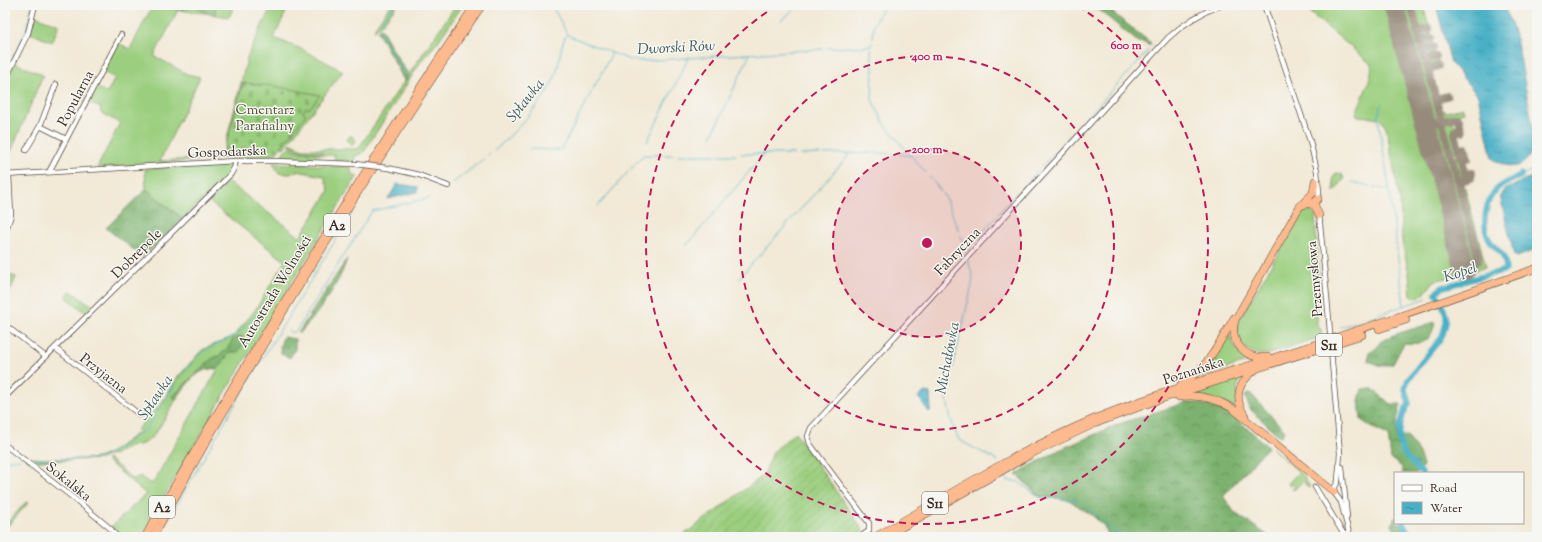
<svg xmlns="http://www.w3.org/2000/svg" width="1542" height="542" viewBox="0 0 1542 542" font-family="'Sorts Mill Goudy',serif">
<defs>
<pattern id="forest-crowns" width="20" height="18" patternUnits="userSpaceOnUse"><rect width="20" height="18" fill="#7cb26e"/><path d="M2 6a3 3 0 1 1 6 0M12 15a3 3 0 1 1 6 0" fill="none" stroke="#67915a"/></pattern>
<pattern id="cemetery-stones" width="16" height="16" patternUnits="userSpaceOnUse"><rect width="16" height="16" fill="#9bcf7f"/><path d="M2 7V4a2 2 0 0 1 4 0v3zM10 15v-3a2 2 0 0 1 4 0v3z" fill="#86b26d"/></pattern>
<pattern id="garden-furrows" width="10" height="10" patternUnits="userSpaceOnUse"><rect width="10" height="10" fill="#9bcf7f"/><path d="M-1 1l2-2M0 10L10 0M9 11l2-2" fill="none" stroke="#86b26d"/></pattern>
<pattern id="water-ripples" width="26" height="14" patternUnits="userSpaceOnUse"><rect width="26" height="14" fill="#47b0c6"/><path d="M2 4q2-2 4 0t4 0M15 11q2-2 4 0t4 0" fill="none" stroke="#3c8fa0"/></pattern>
</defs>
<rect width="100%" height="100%" fill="#f6f6f2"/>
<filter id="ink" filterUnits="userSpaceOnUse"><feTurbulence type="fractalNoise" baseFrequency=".025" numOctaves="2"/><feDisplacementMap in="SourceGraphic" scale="8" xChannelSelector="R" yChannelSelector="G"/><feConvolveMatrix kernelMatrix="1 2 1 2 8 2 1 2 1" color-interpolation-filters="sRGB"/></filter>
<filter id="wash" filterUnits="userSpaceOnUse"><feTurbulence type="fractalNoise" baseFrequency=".012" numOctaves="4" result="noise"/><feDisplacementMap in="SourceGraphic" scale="16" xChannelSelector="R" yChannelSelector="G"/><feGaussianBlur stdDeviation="0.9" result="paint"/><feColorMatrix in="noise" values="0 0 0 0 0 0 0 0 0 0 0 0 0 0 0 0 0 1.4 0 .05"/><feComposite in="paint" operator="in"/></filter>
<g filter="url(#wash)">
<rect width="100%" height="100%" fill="#f2e9d6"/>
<g fill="#9bcf7f" stroke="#6b7c4e">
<path d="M153,5h17l-1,1 9,4 16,-5 17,9 -33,-4 -24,46 33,18 13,3 -40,84 60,-4 -3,2 -118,9 -1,-2 22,-43 -20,-11 1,-4 -13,-6 8,-15 11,6 8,-15 -12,-6 15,-29 12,6z"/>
<path d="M218,5h17l-6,12 -13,-2 -1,-6z"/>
<path d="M272,5h17l-15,33 27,11 42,22 -59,77 -3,-1 24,-33 -2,-2 3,-5 3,2 11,-14 -77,-12 -21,75 26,-103z"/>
<path d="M391,5h6l-16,20 -7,5 4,-8z"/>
<path d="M456,5h7l-26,38 -15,17 -59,93 -8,3 -1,6 -20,-1 1,-6h-19l-2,2v3l-33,-2 3,-7 6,-4 11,5 22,1v-1l-21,-1 -12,-6v-2l13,6h55z"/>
<path d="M1301,5h89l71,269 -27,7 -11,14 -8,3 -4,-2 -2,-23 -7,-32 -2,-40 -14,-74 -6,-9 -22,-2 -2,-2c4,-13 18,-37 15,-50z"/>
<path d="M1399,5h10l30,112 -1,2 -6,2 -3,-2z"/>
<path d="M1413,5h10l6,22 -10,2z"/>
<path d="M35,16l24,9 -7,17 -22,-9z"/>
<path d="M1429,30l2,7 -9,1 -1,-6z"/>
<path d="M1432,40l2,6 -10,1 -1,-5z"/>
<path d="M1434,49l2,6 -9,2 -1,-6z"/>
<path d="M1437,58l1,6 -9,2 -1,-6z"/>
<path d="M15,63l28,12 -38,91v-31l3,-11 -3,-40z"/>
<path d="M1463,108l1,4 -20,5 -1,-1 -1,-5 3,-1 1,2z"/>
<path d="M1452,119l3,8 -3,1 5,19h-2l1,6 -2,1 -2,-1 -8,-30z"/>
<path d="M1439,123l2,1 35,133 -2,5 -4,1 -3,-2 -36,-134 2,-3z"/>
<path d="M351,135l5,5 -4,6 -6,-6z"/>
<path d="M1457,156l2,6h2l3,14h-1l-2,-7 1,7h-4l-5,-18z"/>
<path d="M230,163v9l-4,5 -43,42 -37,-30 -1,-20z"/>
<path d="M273,163l78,4v6l6,4c-75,118 -146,239 -216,360h-22l-8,-10 35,-33 -40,-34 3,-1 22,19 3,1 6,-3 9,7h4l65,-114c-33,-7 -49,55 -70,72 -4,3 -10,4 -15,5 -7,2 -13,5 -19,9l-2,-1 -11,5 -60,2 -9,2 -8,-6c11,2 66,4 76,0 13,-4 28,-18 39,-25l-2,-2 19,-22 2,1 19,-31 25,-28 32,-14 22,-27 29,-48 -77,-60 20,-19 72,55 29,-46 -5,-15 -27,-5 -7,3 -11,-1z"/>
<path d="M1336,173l6,1 2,5 -10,13 -1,-14z"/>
<path d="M1464,184l22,83 -17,5 2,-6 10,-3 -20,-77z"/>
<path d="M1308,209l2,1 5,5 3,62 -2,3 1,44 1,3 3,2v8l-52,17c-15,2 -20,-3 -31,-12l-1,-19 66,-111z"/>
<path d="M5,273l11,4 -7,17 -4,-3z"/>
<path d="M70,291l23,15 -7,7 -20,-16z"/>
<path d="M1229,333l7,16 13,10v2l-57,19 18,-16z"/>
<path d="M1241,377l-4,11v19l-1,1 -45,-15z"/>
<path d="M1272,448l31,27 7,12 -2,1 -5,-7 -9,9 -2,-1 3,-3 -2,-2 -3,3 -2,-4 11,-11z"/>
<path d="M26,502l2,1 -23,26v-9l3,2z"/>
</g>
<g fill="url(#forest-crowns)" stroke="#5c6e46">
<path d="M170,5h48l-3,4 1,6 -9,-2 -13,-8 -16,5 -7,-2z"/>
<path d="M1093,5h10l48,38 -2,3 -3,-3 -8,-1z"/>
<path d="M381,28l19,34 9,13 -4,7 -28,-52z"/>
<path d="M146,189l37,30 -40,38 -37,-29z"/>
<path d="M347,259c-8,26 -29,54 -47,74h-2z"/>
<path d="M1435,322c-4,20 -12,23 -31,21l-11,21 -11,2 -14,-5 1,-9 8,-4 3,-6 16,-8z"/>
<path d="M242,336l2,3 -1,5 -5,8h-8l-12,17c-19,-4 -33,17 -42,31l-3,-4 37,-36 10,-5 8,-7 5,-9z"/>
<path d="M283,337l12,2v10l-5,9 -9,-5 -1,-7z"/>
<path d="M1362,389h11l17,15h11l-4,15v18l10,-1 11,15 5,14 -3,8h-18v-6l-11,-8 -3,-24 -15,-7 -12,-8 -2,-20z"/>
<path d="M1250,393l35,38 -5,6 -30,-28 -5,-13z"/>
<path d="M1184,403c6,0 13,-1 19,1 27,5 45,25 65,43l-45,49 12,17 35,24h-161l-5,-11 -12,-11 -23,-15 -30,-4 -23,-22 43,-24 60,-26z"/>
<path d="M1395,517v6h7l7,14h-11l-6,-12z"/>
</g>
<path fill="url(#cemetery-stones)" stroke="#6b7c4e" d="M243,83l31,3 46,9 -11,14 -3,-2 -3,5 3,2 -31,41h-12v2c-8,0 -18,2 -25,-1v2h-16z"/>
<path fill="url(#garden-furrows)" stroke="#6b7c4e" d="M795,432l68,98 -2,4 -5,3h-175l83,-62 9,-23z"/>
<g fill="url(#water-ripples)" stroke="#416d72">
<path d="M1436,5h67c15,29 17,54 23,85 3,18 9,40 6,58 -1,7 -6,14 -12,17 -8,4 -21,-1 -28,-7l-14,-62 -27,-33z"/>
<path d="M1537,174v75l-20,8 -3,-2 -14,-59 3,-5z"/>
<path d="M397,184l21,3 -1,5 -29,7z"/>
<path d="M925,392l5,1 1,17 -2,2 -11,-15z"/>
</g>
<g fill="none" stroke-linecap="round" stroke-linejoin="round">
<g stroke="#47b0c6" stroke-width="1">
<path d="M552,5l15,29 5,3 58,23 12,1 181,-12"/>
<path d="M781,20l19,-15"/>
<path d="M380,23l15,-18"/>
<path d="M379,29l27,48"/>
<path d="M873,38l1,-14 11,-19"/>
<path d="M872,43l-1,9 2,13 -1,35 12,23 21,26"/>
<path d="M1152,46h1"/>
<path d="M828,48l43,-2"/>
<path d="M1537,52c-10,20 -4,24 0,44"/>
<path d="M5,75l21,-44 6,-26"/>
<path d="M1381,104l-3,13 12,77 14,112"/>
<path d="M711,137l39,-83"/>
<path d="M647,142l42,-85"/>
<path d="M530,149l31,1 51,-97"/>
<path d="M1057,150l92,-100"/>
<path d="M494,151c19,-17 48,-47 59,-70 8,-15 5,-33 14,-47"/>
<path d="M875,153l20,1"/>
<path d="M909,153l17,20"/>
<path d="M741,154h53"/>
<path d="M824,154l48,-1"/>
<path d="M899,154l11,2"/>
<path d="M678,155h58"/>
<path d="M800,155l20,-1"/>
<path d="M1521,176l13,-7 3,-3"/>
<path d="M930,177l15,20 14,34"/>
<path d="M1352,182l37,8"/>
<path d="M453,183l37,-29"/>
<path d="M598,206l45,-51h30"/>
<path d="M961,236l3,10"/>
<path d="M686,246l78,-92"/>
<path d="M966,252l38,-45 50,-54"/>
<path d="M968,260l5,17 -1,8 -25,107c0,17 5,33 12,48l39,21"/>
<path d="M739,278l112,-125"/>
<path d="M1341,327l86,-29"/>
<path d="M288,331l3,2 5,-2 76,-120 57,-13"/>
<path d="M27,459h73l9,-5 37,-25 29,-45 24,-30 12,-7 27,-13 19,-20 4,1"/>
<path d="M5,461l15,-2"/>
<path d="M1005,475l3,6h9l24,17 28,1 7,1 17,12 20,19 18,6"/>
<path d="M158,537l87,-150 107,-174"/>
</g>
<g stroke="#47b0c6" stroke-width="5.5">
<path d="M1422,473c-6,-6 -15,-14 -19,-21 -7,-13 -2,-38 6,-48l-4,-15 3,-10 34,-42 4,-14v-8l-6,-16 -4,-5v-2l7,-5 63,-17c-1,-22 -9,-16 -17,-31 -8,-15 -4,-38 8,-50 6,-6 16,-9 24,-13v-2"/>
<path d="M1403,523l8,14"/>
</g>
<g stroke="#968a7a" stroke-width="8">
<path d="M1411,5l67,252 -1,4 -10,4 -4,-3"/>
<path d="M1418,32l11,-3"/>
<path d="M1420,41l11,-3"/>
<path d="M1423,50l10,-3"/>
<path d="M1425,59l11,-2"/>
<path d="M1428,69l10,-3"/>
<path d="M1436,99l11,-3"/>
<path d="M1426,124l30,-7 3,2 3,12"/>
<path d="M1460,127l-3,2 -2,4 12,46"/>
<path d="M1465,147l3,11"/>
<path d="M1464,180l7,-2 1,-6"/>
</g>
<path stroke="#968a7a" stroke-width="21" d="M1394,5l71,263"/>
</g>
</g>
<g filter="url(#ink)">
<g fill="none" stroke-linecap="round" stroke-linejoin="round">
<defs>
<g id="minor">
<path d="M1264,5l46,136 7,30 2,21 -1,7"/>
<path d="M5,80l23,-47 7,-28"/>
<path d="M5,105l2,20 -2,6"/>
<path d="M40,126l26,13"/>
<path d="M26,150l14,-24 16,-42"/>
<path d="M388,168l31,7 29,11"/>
<path d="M49,172l72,-137"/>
<path d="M5,175l230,-14h41l79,3"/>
<path d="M1319,213l10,106"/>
<path d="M5,233l6,-18 -2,-40"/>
<path d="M5,325l41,32"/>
<path d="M55,348l85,67"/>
<path d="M1332,362l8,91 -2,28 -5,10 8,11 9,35"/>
<path d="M5,397l226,-223 4,-8v-5"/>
<path d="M5,445l71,55 35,29 6,8"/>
<path d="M1342,467l5,50"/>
<path d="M1315,487l28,46 6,3"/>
<path d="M860,537l9,-6v-8l-59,-79 -2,-8 3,-8 357,-390c16,-15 34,-26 54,-33"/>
</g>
<g id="highway">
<path d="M1309,203l6,3 4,9"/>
<path d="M1303,205l12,-3 3,-3"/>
<path d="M1379,329l27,-9"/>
<path d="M1268,357c-23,3 -39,-15 -33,-37l65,-114 13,-13 2,-12"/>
<path d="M1181,384c26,-14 38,-41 53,-66"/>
<path d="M1179,397c19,-3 36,1 53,11l102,84"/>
<path d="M1245,416c-12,-19 -7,-33 10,-46"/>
<path d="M145,537c104,-181 213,-359 330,-532"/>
<path d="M153,537c100,-183 211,-360 329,-532"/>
<path d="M875,537c72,-41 143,-86 219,-118 62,-26 127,-44 191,-65 84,-27 168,-56 252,-86"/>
<path d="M885,537l150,-85 59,-28 61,-23 207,-66"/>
</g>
</defs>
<use href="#minor" stroke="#56473a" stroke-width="6"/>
<use href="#highway" stroke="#56473a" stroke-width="8"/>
<use href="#minor" stroke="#fff" stroke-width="4.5"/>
<use href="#highway" stroke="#fcba8e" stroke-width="7"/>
<defs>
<g id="minor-bridge">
<path d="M355,164l33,4"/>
<path d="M1329,319l3,43"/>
</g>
</defs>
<use href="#minor-bridge" stroke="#56473a" stroke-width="6" stroke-linecap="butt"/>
<use href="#minor-bridge" stroke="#fff" stroke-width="4.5"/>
</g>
</g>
<circle cx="927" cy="243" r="94" fill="#c2185b" fill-opacity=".12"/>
<g fill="none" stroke="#c2185b" stroke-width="2" stroke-dasharray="7 5">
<circle cx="927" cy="243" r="94"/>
<circle cx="927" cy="243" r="187"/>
<path d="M1078 6A281 281 0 1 1 776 6"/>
</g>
<g text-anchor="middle" stroke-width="3" stroke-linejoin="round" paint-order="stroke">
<g fill="#f6f6f2" stroke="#73675e" stroke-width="1">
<rect x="324" y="214" width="26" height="22" rx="3"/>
<rect x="1316" y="334" width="26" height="22" rx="3"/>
<rect x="922" y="492" width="26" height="22" rx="3"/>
<rect x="149" y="496" width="26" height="22" rx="3"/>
</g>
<g font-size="13" font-weight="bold" fill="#3b2a1e">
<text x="337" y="230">A2</text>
<text x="1329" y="350">S11</text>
<text x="935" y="508">S11</text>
<text x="162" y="512">A2</text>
</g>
<g font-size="14" fill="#3b2a1e" stroke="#f6f6f2">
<text transform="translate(75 98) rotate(-62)" y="5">Popularna</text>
<text transform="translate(227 151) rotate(-2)" y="5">Gospodarska</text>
<text transform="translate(957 251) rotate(-47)" y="5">Fabryczna</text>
<text transform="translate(136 253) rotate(-45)" y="5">Dobrepole</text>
<text transform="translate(1314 279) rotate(-95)" y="5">Przemysłowa</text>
<text transform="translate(274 291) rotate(-59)" y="5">Autostrada Wolności</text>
<text transform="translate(1193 370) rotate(-18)" y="5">Poznańska</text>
<text transform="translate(104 373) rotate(38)" y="5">Przyjazna</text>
<text transform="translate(69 481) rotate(39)" y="5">Sokalska</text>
</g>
<g font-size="14" fill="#535336" stroke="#f6f6f2">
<text x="265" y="114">Cmentarz<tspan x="265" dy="16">Parafialny</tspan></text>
</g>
<g font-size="15" font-style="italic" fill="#3f5959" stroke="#f6f6f2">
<text transform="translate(676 47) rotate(-3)" y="5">Dworski Rów</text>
<text transform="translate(525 100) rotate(-51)" y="5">Spławka</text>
<text transform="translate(1460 272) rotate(-18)" y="5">Kopel</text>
<text transform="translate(947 358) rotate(-79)" y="5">Michałówka</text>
<text transform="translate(155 397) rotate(-56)" y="5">Spławka</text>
</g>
</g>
<circle cx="927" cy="243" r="6" fill="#c2185b" stroke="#f6f6f2" stroke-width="2"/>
<g font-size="12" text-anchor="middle" font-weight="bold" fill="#c2185b" stroke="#f6f6f2" stroke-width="3" stroke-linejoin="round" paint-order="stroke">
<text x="1126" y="49">600 m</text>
<text x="927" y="60">400 m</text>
<text x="927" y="153">200 m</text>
</g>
<rect width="1542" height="542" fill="none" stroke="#f6f6f2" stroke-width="20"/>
<rect x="1394" y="472" width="130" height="52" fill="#f6f6f2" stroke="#aba49d"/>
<rect x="1402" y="485" width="20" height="6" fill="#ffffff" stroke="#aba49d"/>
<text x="1430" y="492" font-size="12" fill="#3b2a1e">Road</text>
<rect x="1402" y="502" width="20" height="12" fill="url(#water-ripples)" stroke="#aba49d"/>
<text x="1430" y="512" font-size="12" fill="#3b2a1e">Water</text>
</svg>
